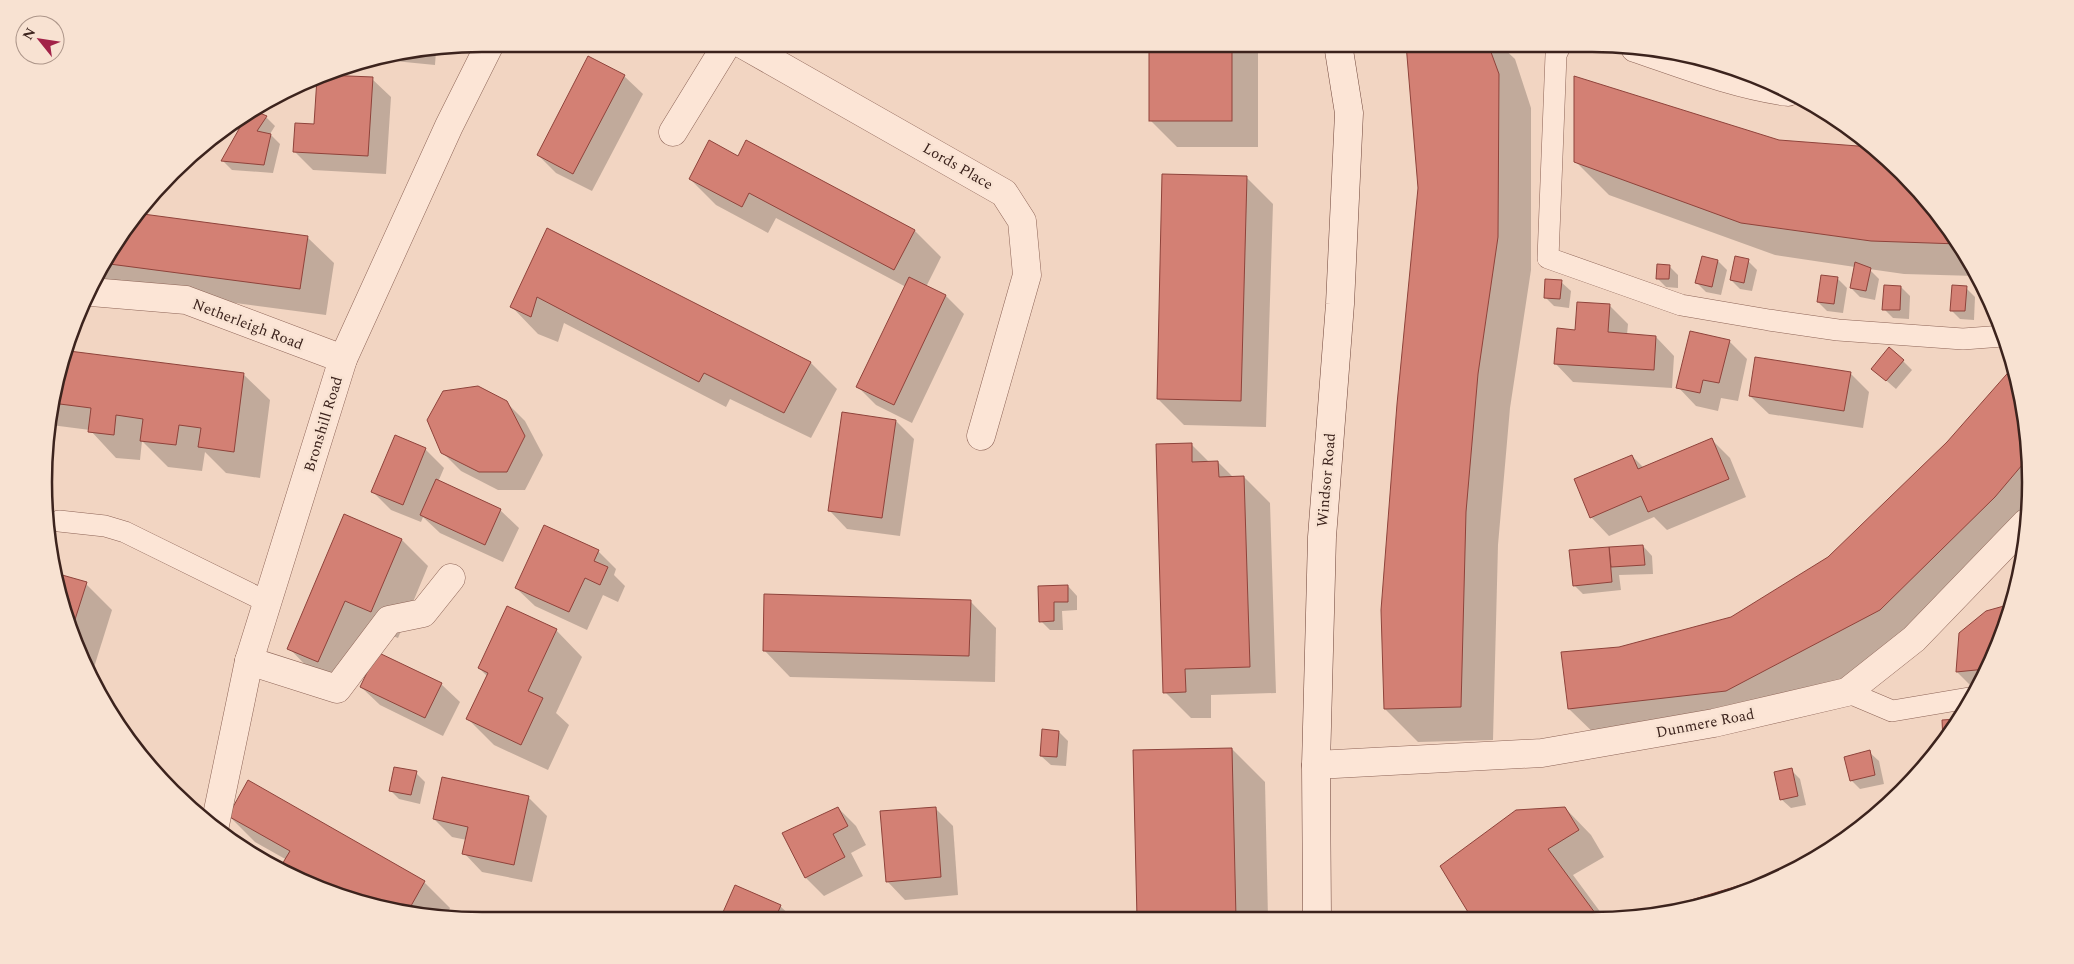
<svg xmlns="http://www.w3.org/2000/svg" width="2074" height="964" viewBox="0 0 2074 964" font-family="Spectral,serif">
<rect width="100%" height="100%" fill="#f2d5c2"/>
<g fill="#0003">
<path d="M1150,44h108v103h-81l-27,-27z"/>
<path d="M1407,44h92l16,15 16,49v162l-21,138 -12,137 -5,195 -75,2 -33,-33 34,-521z"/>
<path d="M436,51l-1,14 -51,-5z"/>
<path d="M322,76l50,3 19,18 -5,77 -73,-4 -18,-18 21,-27 2,-48z"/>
<path d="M624,76l19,18 -51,97 -36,-18 -18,-18z"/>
<path d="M266,117l9,9 -5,8 10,10 -7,29 -41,-3 -9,-9z"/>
<path d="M232,125l2,2 -20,15 -2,-3z"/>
<path d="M747,142l168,89 26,26 -15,30 20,9 18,18 -52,109 -36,-18 -18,-18 48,-100 -130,-69 -8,15 -52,-28 -26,-26 49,-22z"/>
<path d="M1779,142l94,6 29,24 54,66 20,38 -72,-2 -35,-5 10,10 -4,21 -15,-3 -9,-9 4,-21 -80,-12 -166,-60 -33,-33z"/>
<path d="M1246,177l27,27 -7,223 -82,-2 -26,-26z"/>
<path d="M142,215l165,22 27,26 -8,52 -232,-31 8,-21z"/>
<path d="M548,230l263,133 26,26 -26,49 -81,-39 -4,8 -162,-84 -6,19 -20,-8 -26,-27z"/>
<path d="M1718,261l9,9 -6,25 -15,-3 -9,-9z"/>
<path d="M1748,261l9,9 -5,21 -12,-2 -9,-9z"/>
<path d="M1669,266l9,9v13l-12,-1 -9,-9z"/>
<path d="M1837,278l10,10 -4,25 -16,-2 -9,-9z"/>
<path d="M1561,282l10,9 -2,17 -15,-2 -9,-9z"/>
<path d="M1901,287l9,9 -1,23 -16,-1 -9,-9z"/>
<path d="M1966,288l9,9 -1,23 -14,-1 -9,-9z"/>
<path d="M1609,305l19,19 -1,11 29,2 18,19 -2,32 -99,-6 -18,-19 21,-32z"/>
<path d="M1729,341l18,18 -9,42 -17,-3 -3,13 -22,-5 -18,-19z"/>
<path d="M1903,361l9,9 -16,19 -23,-20z"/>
<path d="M1850,373l19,19 -6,36 -94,-14 -19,-18z"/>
<path d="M243,374l27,26 -10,78 -34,-5 -21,-21 -3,19 -34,-4 -26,-26 -2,19 -24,-2 -26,-28 -39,-5 1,-28z"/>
<path d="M2022,396l8,86 -5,50 -113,110 -153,81 -157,18 -33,-32 51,-61 111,-30 98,-60z"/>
<path d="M506,402l19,19 18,34 -18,35h-27l-37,-19 -19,-19z"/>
<path d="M896,421l18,18 -14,97 -53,-7 -18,-19z"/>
<path d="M1712,440l18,18 16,39 -79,33 -13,-13 -45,19 -18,-19 41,-61 12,12z"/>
<path d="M1191,444l18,18h9l15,15h11l26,26 6,190 -65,2v23h-20l-26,-26z"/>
<path d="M425,449l19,19 -6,14 62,28 19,18 -16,34 -63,-29 -17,-16 -2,5 -30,-12 -19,-19z"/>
<path d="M49,507l6,7 -6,30 -1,-5z"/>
<path d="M345,516l57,24 26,26 -30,72 -27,-11 -26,61 -30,-13 -26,-27z"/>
<path d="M1643,546l9,10 1,18 -34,1 2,15 -38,4 -9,-9 -3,-34z"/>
<path d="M598,551l18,18 -2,6 11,11 -7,16 -15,-7 -16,35 -52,-24 -19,-18z"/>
<path d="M86,584l26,26 -21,67 -24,-54z"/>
<path d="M1068,586l9,10v14l-15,1 1,19h-13l-9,-9 -1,-34z"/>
<path d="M970,601l26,27 -1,54 -205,-5 -26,-27z"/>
<path d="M2010,606l-13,43 -23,40 -17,-17z"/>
<path d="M556,630l26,27 -26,56 13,12 -21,45 -54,-25 -26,-26 20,-42 -9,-9z"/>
<path d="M441,684l19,18 -17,34 -63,-31 -19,-18z"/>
<path d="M1059,732l9,9 -2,25 -15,-1 -10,-9z"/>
<path d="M1232,749l33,33 3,136h-130l-4,-167z"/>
<path d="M1869,752l10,9 5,23 -24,5 -9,-9z"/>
<path d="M1791,770l9,9 6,26 -15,3 -10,-9z"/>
<path d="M416,773l9,9 -5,22 -21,-5 -9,-9z"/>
<path d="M528,797l19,19 -15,66 -50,-10 -18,-19 3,-13 -15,-3 -18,-18z"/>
<path d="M838,808l18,18 10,19 -15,8 12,23 -39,20 -18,-18z"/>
<path d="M935,808l18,18 5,69 -53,5 -18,-19z"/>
<path d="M1565,808l26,27 13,22 -31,18 31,42h-132l-30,-51z"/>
<path d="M229,816l195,66 26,26 -4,9 -50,-5 -81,-25 -33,-20 5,-7 -32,-18z"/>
<path d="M1782,874l-22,13 -111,29h-10z"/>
<path d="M736,886l44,20 14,13h-72z"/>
</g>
<g fill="#d38074" stroke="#8f433b">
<rect x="1149" y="44" width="83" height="77"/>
<path d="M1406,44h82l11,30 -1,163 -20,137 -12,138 -5,195 -77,2 -3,-99 16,-206 21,-216z"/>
<path d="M588,56l37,19 -52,99 -36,-19z"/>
<path d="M324,75l49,2 -5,79 -75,-4 2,-29 19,1 3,-46z"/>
<path d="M1574,76l205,64 92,7 31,25 57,72 -88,-3 -130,-18 -167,-61z"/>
<path d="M252,110l15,6 -10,15 14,3 -7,31 -43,-4 27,-48z"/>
<path d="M709,140l29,16 8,-16 169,90 -21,40 -145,-77 -7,14 -53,-28z"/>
<path d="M1162,174l85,2 -6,225 -84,-2z"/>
<path d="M143,214l165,22 -8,53 -198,-26z"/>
<path d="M547,228l264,134 -27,51 -80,-40 -5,9 -162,-85 -6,20 -21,-10z"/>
<path d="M1702,256l16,4 -6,27 -17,-4z"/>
<path d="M1735,256l14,3 -5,24 -14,-3z"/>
<path d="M1855,262l16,6 -5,23 -16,-3z"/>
<path d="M1657,264l13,1 -1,14h-13z"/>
<path d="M1821,275l17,2 -4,27 -17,-2z"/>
<path d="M909,277l37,18 -52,110 -38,-18z"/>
<path d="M1545,279l17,1 -2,19 -16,-1z"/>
<path d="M1884,285l17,1 -1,24h-18z"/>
<path d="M1952,285l15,1 -2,25h-15z"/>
<path d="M1577,302l33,2 -2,28 48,4 -2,34 -100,-6 3,-36 18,2z"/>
<path d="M1690,331l40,9 -11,43 -16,-3 -3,13 -24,-5z"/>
<path d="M1889,347l15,13 -18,21 -15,-12z"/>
<path d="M69,351l175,22 -10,79 -36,-5 3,-19 -22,-3 -3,20 -36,-4 3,-22 -27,-4 -2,20 -26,-3 3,-24 -39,-5v-6z"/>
<path d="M1755,357l96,15 -7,39 -95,-15z"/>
<path d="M2013,367l9,29 6,62 -33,39 -115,113 -154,81 -158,18 -7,-57 58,-5 112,-30 97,-60 119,-115z"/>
<path d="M478,386l29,15 18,35 -18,36h-28l-38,-19 -14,-33 16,-29z"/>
<path d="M842,412l54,8 -14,98 -54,-7z"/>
<path d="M395,435l31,13 -23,57 -32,-13z"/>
<path d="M1712,438l17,41 -81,33 -7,-16 -51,22 -16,-39 58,-24 6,14z"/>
<path d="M1192,443v19l26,-1 1,16 25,-1 6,191 -65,2 1,23 -23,1 -7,-249z"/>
<path d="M436,479l65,30 -16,36 -65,-30z"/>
<path d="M344,514l58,25 -31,73 -26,-11 -27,61 -31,-13z"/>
<path d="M544,525l55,25 -5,11 14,6 -8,18 -15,-7 -16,34 -54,-24z"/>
<path d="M1643,545l2,20 -34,2 -2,-20z"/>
<path d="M1609,547l3,35 -39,4 -4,-36z"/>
<path d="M55,573l32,9 -16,50 -4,-9z"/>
<path d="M1068,585v17h-14v19l-15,1 -1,-36z"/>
<path d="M764,594l207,6 -2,56 -206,-5z"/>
<path d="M2011,604l-13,43 -8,3 -4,19 -30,3 3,-39 27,-22z"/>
<path d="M507,606l50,23 -29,62 15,7 -22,47 -55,-26 22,-46 -10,-5z"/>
<path d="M377,652l65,31 -17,35 -65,-31z"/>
<path d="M1957,719l-13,22h-1l-1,-21z"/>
<path d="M1042,729l17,2 -2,26 -17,-1z"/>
<path d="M1232,748l4,170h-99l-4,-168z"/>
<path d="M1870,750l5,25 -25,6 -6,-24z"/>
<path d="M394,767l23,4 -6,24 -22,-4z"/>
<path d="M1792,768l6,28 -18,4 -6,-28z"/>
<path d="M442,777l87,19 -15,69 -52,-11 6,-27 -35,-8z"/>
<path d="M248,780l177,101 -18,32 -11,-1 -81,-25 -34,-21 9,-15 -62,-35z"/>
<path d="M838,807l10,19 -15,8 12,23 -40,21 -23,-45z"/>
<path d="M936,807l5,70 -55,5 -6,-71z"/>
<path d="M1565,807l14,23 -31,19 50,68h-127l-31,-51 76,-56z"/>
<path d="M1787,871l-27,16 -111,29 -14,1z"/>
<path d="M735,885l46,20 -6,14h-55z"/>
</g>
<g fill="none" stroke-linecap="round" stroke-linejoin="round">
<defs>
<g id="lane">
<path d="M1561,44l-5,11 -8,203 133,47 88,15 69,10 125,9 40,-3"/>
<path d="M59,521l46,5 20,6 142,70"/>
<path d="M1847,692l45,19 77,-13"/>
</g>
<g id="street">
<path d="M742,44l262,149 18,28 5,54 -46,161"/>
<path d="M1635,48c50,17 101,37 153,44"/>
<path d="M673,132l54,-88"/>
<path d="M91,292l95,8 157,59"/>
<path d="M249,661l88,28 52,-69 34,-7 28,-35"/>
<path d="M1316,765l226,-12 172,-30 133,-31 67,-53 112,-116"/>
<path d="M215,825l34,-164 94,-302 106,-233 41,-82"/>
</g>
<path id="secondary" d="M1317,918l-1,-153 6,-228 18,-233 9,-191 -11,-69"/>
</defs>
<use href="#lane" stroke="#8d6457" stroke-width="22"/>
<use href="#street" stroke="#8d6457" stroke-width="29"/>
<use href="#secondary" stroke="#6f453a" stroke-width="29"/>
<use href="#lane" stroke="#fce5d6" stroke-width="21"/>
<use href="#street" stroke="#fce5d6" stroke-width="28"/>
<use href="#secondary" stroke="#fce5d6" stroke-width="28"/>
</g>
<g text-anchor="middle" stroke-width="5" stroke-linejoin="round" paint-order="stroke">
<g font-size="15" fill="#3c231d" stroke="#f8e2d2">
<text transform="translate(958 166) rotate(30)" y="5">Lords Place</text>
<text transform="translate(248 324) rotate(21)" y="5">Netherleigh Road</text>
<text transform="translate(323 424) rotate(-73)" y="5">Bronshill Road</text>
<text transform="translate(1326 480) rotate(-85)" y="5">Windsor Road</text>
<text transform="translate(1705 723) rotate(-11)" y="5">Dunmere Road</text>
</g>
</g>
<path d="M0 0H2074V964H0ZM482 52H1592A430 430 0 0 1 2022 482V482A430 430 0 0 1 1592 912H482A430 430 0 0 1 52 482V482A430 430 0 0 1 482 52Z" fill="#f8e2d2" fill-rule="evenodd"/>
<path fill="none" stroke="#3c231d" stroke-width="2.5" d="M482 52H1592A430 430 0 0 1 2022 482V482A430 430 0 0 1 1592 912H482A430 430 0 0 1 52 482V482A430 430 0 0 1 482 52Z"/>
<g transform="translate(40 40) rotate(300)"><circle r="24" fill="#f8e2d2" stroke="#ad968a"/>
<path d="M0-4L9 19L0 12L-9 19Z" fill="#a22248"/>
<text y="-8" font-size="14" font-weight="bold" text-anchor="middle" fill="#3c231d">N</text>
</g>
</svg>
